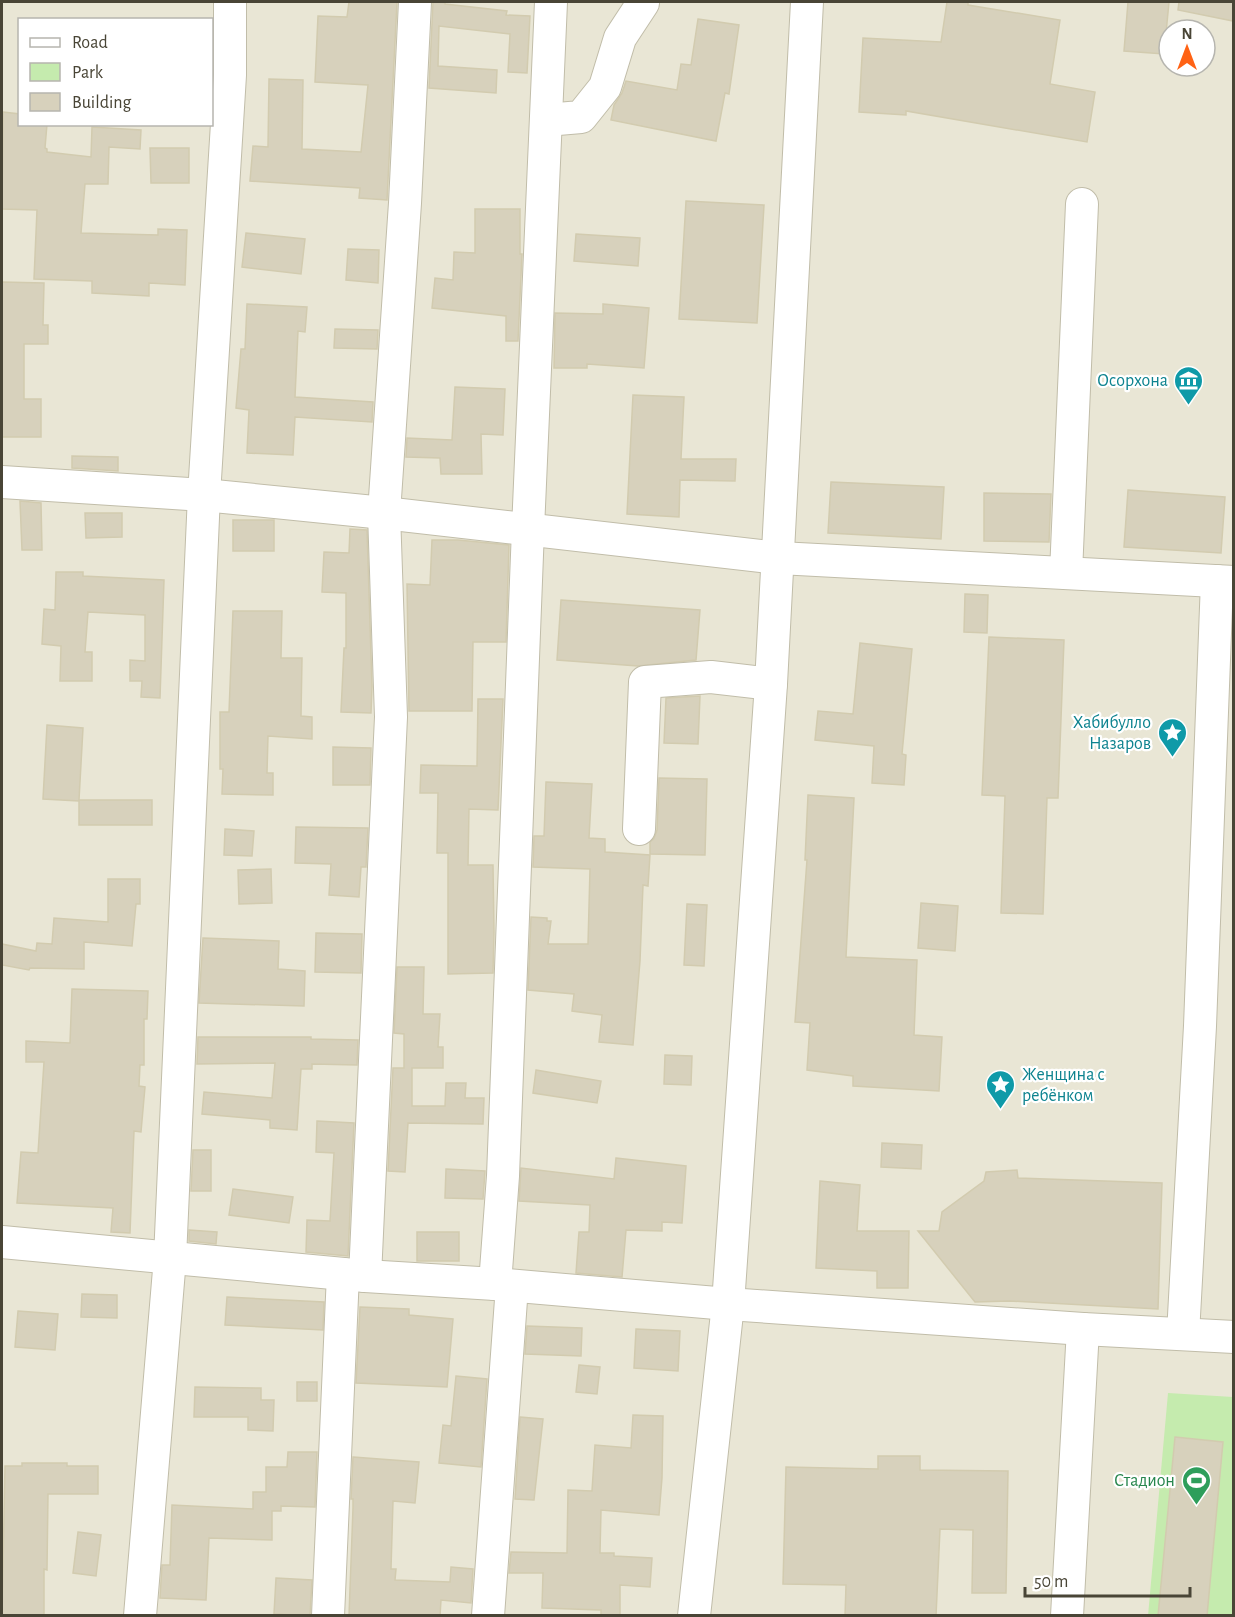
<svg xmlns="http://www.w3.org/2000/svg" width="1235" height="1617" viewBox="0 0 1235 1617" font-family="'Alegreya Sans',sans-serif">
<rect width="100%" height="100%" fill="#f5f3e8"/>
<path fill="#e9e6d5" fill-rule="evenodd" d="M2,2h1231v1613h-1231zM20,20h192v104h-192zM1169,30h36v36h-36z"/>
<path fill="#c5ebae" d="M1168,1393l65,4v218l-85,1z"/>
<g fill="#d7d1bc" stroke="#d2cbaf" stroke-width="1.5">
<path d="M349,2h48l-10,198 -28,-2 1,-10 -110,-7 3,-35 15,1 1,-68 34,1 -1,69 59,3 7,-67 -53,-3 3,-66 29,1z"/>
<path d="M433,2h12v2l62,7 -1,4 24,1 -3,57 -19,-1 2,-38 -71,-8 -1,40 59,4 -1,23 -67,-5z"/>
<path d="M947,2h21v3l92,15 -10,64 45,8 -8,50 -181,-31v4l-47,-3 4,-74 78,4z"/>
<path d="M1128,2h41l-5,52 -40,-3z"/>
<path d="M1179,2h54v19l-55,-11z"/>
<path d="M698,19l41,6 -10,69 -4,-1 -9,48 -105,-21 3,-15 8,-12 4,-12 51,9 4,-26 10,1z"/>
<path d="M3,112l17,2v10h27l-2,24 2,1v3l44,5 1,-30 49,3 -1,19 -31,-2 -1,37h-23l-4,49 77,2v-6l29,1 -2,55 -36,-2v13l-57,-3v-12l-58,-2 3,-69 -35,-1z"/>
<path d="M150,148h39v35h-38z"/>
<path d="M686,201l78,4 -7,118 -78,-4z"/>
<path d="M475,209h45v45h2l-4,87h-12v-25l-74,-8 3,-30 18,2 1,-28 21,1z"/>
<path d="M246,233l59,6 -4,35 -59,-7z"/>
<path d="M576,234l64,4 -2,28 -64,-5z"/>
<path d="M348,249l31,1 -1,33 -32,-3z"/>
<path d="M2,282l42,1 -1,42h5v19h-24v55h17v38h-39z"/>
<path d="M247,304l60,3 -2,25 -7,-1 -3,66 78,5 -1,20 -77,-5 -2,38 -46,-2 2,-43 -13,-2 5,-59h4z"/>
<path d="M603,304l46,4 -5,60 -57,-4v4h-33l1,-55 48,1z"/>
<path d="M335,329l43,1 -1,19 -43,-1z"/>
<path d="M455,387l50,2 -2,46 -22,-1 1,40h-41l-1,-16 -34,-1 1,-19 45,2z"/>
<path d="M633,395l51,2 -3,62h55l-1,22 -55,-1 -1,37 -52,-3z"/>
<path d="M72,456l46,1v14l-46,-3z"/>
<path d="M831,482l113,5 -3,52 -113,-6z"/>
<path d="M1128,490l97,7 -4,56 -97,-6z"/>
<path d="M984,493l67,1 -2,48 -65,-1z"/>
<path d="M20,501l21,2 1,47h-20z"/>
<path d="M85,513h37v24l-36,1z"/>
<rect x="233" y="520" width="41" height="31"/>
<path d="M350,529l17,1 5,156 -1,27 -30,-1 3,-64h2v-55l-24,-1 2,-40 25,1z"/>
<path d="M432,540h26l51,5 -3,97h-33l-1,69h-63l-2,-127 23,1z"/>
<path d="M56,572h27v4l81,4 -4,118 -19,-1 1,-16h-12v-21l15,1v-46l-57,-3 -3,40h7v29h-32l1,-35 -19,-2 2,-35 11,1z"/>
<path d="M965,594l23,1 -1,38 -23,-1z"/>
<path d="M561,600l139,10 -4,50 -58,6 -81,-6z"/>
<path d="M233,611h49l-1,47h21l-1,58 11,1v22l-44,-3 -1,37h6v22l-51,-1 1,-25h-3v-57h9z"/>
<path d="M989,637l75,3 -6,158h-11l-4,116 -42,-1 4,-117 -23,-1z"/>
<path d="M860,643l52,6 -10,105 4,1 -2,30 -32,-2 2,-37 -59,-6 3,-29 35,3z"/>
<path d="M700,696l-2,48 -34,-1 2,-45z"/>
<path d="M478,699h25l-5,111 -29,-1 -1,56h25l1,67 -1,41 -45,1v-121h-11l1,-60h-18l1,-28 56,1z"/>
<path d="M47,725l36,3 -4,72h73v25h-73v-24l-36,-2z"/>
<path d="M333,747l38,1 -1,37h-37z"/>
<path d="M659,778l48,1 -2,76 -55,-1v-12l4,-4 3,-8z"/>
<path d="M546,782l46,2 -3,54 16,1v13l45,3 -2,31 -5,-1 -3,76 -7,84 -34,-3 3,-27 -30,-4 2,-17 -46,-4 3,-73 16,1v3h4l-3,23h40l2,-75 -57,-2 1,-31h10z"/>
<path d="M808,795l46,3 -8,159 71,3 -3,75 28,2 -3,54 -86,-5v-10l-46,-6 3,-47 -15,-1 12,-162h-2z"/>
<path d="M296,827l72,1 -2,39h-5l-2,30 -30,-2 2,-31 -36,-1z"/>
<path d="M225,829l29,2 -2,25 -28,-1z"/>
<path d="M271,869l1,34 -33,1 -1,-34z"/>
<path d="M108,879h32v25h-4l-4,42 -48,-4v27l-54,-1 -1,2 -27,-5v-21l34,7 1,-8 15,1 2,-26 54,4z"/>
<path d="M921,903l37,3 -3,45 -37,-3z"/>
<path d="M687,904l20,1 -3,61 -20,-1z"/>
<path d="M316,933l46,1 -1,39 -46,-1z"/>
<path d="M203,938l76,3 -1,28 27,2 -1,35 -105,-3z"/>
<path d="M397,967h27l-1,47h17l-2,33h5v21h-31v38h33l1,-23h20l-1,15h19l-1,26 -75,-1 -3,49 -17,-1 5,-103h11v-34l-10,-1z"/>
<path d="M72,989l76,2 -1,28h-3v46h-4l-1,21 6,1 -4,45 -7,-1 -4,102 -19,-1 2,-24 -96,-5 4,-51 17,1 6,-91h-18v-21l44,2z"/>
<path d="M198,1037h113v2l47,1 -1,25 -45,-1v5h-11l-4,61 -27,-2v-8l-68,-6 2,-22 68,6 3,-35 -78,1z"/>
<path d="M665,1055l27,1 -1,29 -27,-1z"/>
<path d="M536,1070l65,11 -4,22 -64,-10z"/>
<path d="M317,1121l37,2 -6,133 -42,-4 1,-32 23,1 4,-68 -18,-1z"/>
<path d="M882,1143l40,2 -1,24 -40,-2z"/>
<path d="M193,1150h18v41h-20z"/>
<path d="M616,1158l70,8 -4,57 -20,-1v9l-36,-1 -4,47 -46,-4 3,-41h10l1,-27 -71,-4 2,-33 93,11z"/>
<path d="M446,1169l39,2 -2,28 -38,-1z"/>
<path d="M1017,1170l1,8 144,5 -4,126 -148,-8 -35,1 -57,-71h21l3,-19 42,-31 2,-9z"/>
<path d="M820,1181l40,4 -3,46h52l-1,57h-31v-17l-61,-3z"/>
<path d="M233,1189l60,8 -4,26 -60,-8z"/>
<path d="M189,1230l28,2 -1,12 -27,-3z"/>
<rect x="417" y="1232" width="42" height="29"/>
<path d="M82,1294l35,1v23l-36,-1z"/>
<path d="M227,1297l97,5 -1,28 -98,-5z"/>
<path d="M360,1307l49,2v6l44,4 -6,68 -91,-4z"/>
<path d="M18,1311l40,3 -3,36 -40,-3z"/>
<path d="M527,1326l55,2 -1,28 -56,-2z"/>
<path d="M636,1329l44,2 -2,40 -44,-3z"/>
<path d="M579,1365l21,2 -3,27 -21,-2z"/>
<path d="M456,1376l31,3 -6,88 -42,-4 4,-38 8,1z"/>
<rect x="297" y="1382" width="20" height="19"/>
<path d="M195,1387l66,1v12h13l-1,31 -25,-1v-13h-54z"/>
<path d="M633,1415l30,1 -1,62 -3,37 -58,-5 -1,43h14v3l38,2 -2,29 -30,-2v31h-19v-6l-59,-2 1,-35h-34l2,-21 56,1 1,-63 24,1 3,-46 36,3z"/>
<path d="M520,1417l23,2 -9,81 -19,-1z"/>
<path d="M1175,1437l48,5 -16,174h-49z"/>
<path d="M288,1452h29l-2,55 -34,-1v5h-9v29l-63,-2 -3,62 -46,-2 2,-33h8l2,-60 81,4v-17h13v-25h21z"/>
<path d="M878,1456h42v14l88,1 -2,122h-34l1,-63 -33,-1 -4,87h-91l1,-31 -63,-1 3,-117 92,2z"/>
<path d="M353,1457l66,5 -4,41 -22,-2 -2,68h5l-1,11 55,2 1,-15 22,2 -2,34 -30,-3 -1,16h-91l4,-108v-9h-2z"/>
<path d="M22,1463h45v3h31v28h-50l-1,76 -3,-1v47h-42l3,-150h17z"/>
<path d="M78,1532l23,3 -5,41 -23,-3z"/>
<path d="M276,1578l36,2 -2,36 -36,-2z"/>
</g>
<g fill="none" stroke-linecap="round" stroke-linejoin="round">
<defs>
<g id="minor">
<path d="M546,120l35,-3 24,-30 15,-49 23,-35"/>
<path d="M2,482l202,13 180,18 395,45 455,24"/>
<path d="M1066,573l16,-369"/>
<path d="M639,829l6,-147 66,-5 60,7"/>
<path d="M2,1242l363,34 130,8 233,20 355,25 151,8"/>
<path d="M365,1276l26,-559 -7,-204 21,-310 10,-201"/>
<path d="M495,1284l8,-108 25,-647 23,-527"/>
<path d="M1183,1334l17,-308 17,-445"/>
<path d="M140,1616l30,-358 34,-763 26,-420v-73"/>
<path d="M328,1616l15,-342"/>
<path d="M488,1616l24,-330"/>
<path d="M694,1616l34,-312 43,-620 36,-682"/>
<path d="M1067,1616l16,-287"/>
</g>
</defs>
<use href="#minor" stroke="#c1bda9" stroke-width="34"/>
<use href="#minor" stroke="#fff" stroke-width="32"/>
</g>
<defs>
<symbol id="museum-pin" viewBox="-11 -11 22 30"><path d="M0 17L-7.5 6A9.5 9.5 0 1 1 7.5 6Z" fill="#0f9aa8" stroke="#fff"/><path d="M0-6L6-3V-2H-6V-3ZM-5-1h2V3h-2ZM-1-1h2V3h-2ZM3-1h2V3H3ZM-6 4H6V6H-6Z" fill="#fff"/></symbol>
<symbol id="sight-pin" viewBox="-11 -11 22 30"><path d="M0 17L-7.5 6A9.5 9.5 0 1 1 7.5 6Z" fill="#0f9aa8" stroke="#fff"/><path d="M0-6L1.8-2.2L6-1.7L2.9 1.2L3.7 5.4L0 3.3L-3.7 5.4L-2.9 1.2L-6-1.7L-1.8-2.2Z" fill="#fff"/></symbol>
<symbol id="stadium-pin" viewBox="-11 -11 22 30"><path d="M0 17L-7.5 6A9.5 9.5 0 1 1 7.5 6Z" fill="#2e9e5b" stroke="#fff"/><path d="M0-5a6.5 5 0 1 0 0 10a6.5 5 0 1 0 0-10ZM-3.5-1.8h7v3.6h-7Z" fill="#fff"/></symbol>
</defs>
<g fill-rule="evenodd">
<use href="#museum-pin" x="1172" y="364" width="33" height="45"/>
<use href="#sight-pin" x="1156" y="716" width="33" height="45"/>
<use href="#sight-pin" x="984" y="1068" width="33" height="45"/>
<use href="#stadium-pin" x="1180" y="1464" width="33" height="45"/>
</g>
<g text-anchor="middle" stroke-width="4.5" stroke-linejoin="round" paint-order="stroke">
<g font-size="18" fill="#0d838f" stroke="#fff" text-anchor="end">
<text x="1168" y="386">Осорхона</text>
<text x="1151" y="728">Хабибулло<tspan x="1151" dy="21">Назаров</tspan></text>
<text x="1022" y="1080" text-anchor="start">Женщина с<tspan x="1022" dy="21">ребёнком</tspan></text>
</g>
<g font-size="18" fill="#27864d" stroke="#fff" text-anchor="end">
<text x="1175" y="1486">Стадион</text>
</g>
</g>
<rect width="1235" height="1617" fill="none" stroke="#494536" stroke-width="6"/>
<rect x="18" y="18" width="195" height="108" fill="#ffffff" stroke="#b6b5af" stroke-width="1.5"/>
<rect x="30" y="38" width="30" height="9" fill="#ffffff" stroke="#b6b5af" stroke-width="1.5"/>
<text x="72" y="48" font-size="18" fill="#494536">Road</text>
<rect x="30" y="63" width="30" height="18" fill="#c5ebae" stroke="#b6b5af" stroke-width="1.5"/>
<text x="72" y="78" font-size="18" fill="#494536">Park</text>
<rect x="30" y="93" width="30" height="18" fill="#d7d1bc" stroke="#b6b5af" stroke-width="1.5"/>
<text x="72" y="108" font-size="18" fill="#494536">Building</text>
<g transform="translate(1187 48)"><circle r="28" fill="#ffffff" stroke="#b6b5af" stroke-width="1.5"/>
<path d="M0-4.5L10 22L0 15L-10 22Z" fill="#ff6214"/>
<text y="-9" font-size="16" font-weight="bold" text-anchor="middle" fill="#494536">N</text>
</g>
<path d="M1025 1587v9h165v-9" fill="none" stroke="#494536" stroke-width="3"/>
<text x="1034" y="1587" font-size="18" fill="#494536" stroke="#ffffff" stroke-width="4.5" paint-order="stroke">50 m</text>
</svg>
